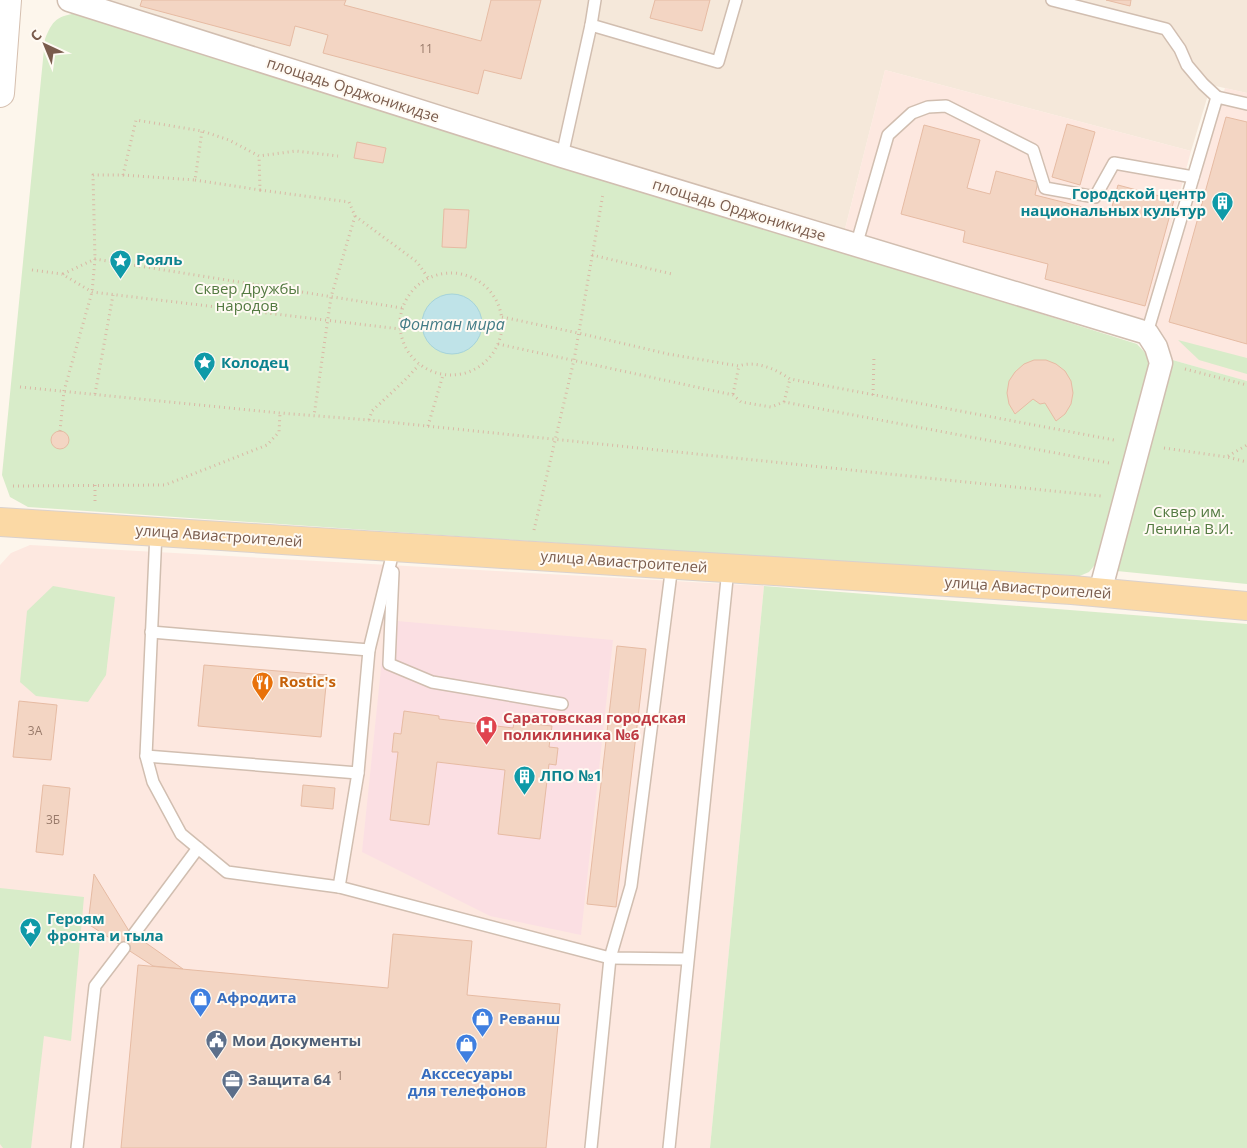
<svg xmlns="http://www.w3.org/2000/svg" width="1247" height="1148" viewBox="0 0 1247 1148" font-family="'Open Sans',sans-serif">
<rect width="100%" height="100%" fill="#fdf6ec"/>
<path fill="#f5e8da" d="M82,0h1165v93l-36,-8 -20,66 -306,-81 -40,159z"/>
<g fill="#fde8e0">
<path d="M885,70l306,81 -46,171 -300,-93z"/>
<path d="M1225,88l22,5v288l-78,-22 -13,-31 2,-12z"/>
<path d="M30,545l734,41 -54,562h-710v-583l11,-12z"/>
</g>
<path fill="#fbdfe3" d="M386,620l227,20 -32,295 -91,-19 -128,-64z"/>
<g fill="#d8ecc9">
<path d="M83,12l1054,332 11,12 3,16 -48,183 -14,17 -14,6 -1047,-71 -18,-10 -8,-22 43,-436c9,-23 15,-23 38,-27z"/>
<path d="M1178,340l69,18v16l-48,-14z"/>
<path d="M1169,359l78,22v203l-130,-13z"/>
<path d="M53,586l62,11 -9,78 -18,27 -52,-6 -16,-14 7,-71z"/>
<path d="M764,586l483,38v524h-537z"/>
<path d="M0,888l84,9 -13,144 -27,-5 -13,112h-28l-3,-4z"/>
</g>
<circle fill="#bfe3e8" stroke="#a5d3da" cx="452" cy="324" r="30"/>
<g fill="#f3d5c3" stroke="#e6bba3">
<path d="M142,0h204l-2,5 137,36 10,-41h50l-20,79 -37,-9 -6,24 -155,-41 5,-18 -33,-9 -5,20 -150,-40z"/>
<path d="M655,0h55l-8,31 -52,-13z"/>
<path d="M1106,0h25l-1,6z"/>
<path d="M1226,117l21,5v222l-78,-22z"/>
<path d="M1067,124l28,8 -15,53 -28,-8z"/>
<path d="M924,125l56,15 -13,48 23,6 6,-23 42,11 -3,13 75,19 8,-29 56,15 -29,106 -100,-27 3,-15 -85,-22 2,-11 -64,-17z"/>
<path d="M357,142l29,6 -3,15 -29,-5z"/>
<path d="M444,209l25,1 -3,38 -24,-1z"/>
<path d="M1034,360h12l10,4 9,7 6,10 2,12 -2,11 -6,10 -9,7 -11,-18 -5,1 -7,-5 -18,15 -6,-10 -2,-11 2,-12 6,-9 9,-8z"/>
<circle cx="60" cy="440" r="9"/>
<path d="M617,646l29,3 -30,258 -29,-3z"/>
<path d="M204,665l123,10 -6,62 -123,-11z"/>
<path d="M19,701l38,4 -6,55 -38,-3z"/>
<path d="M404,711l35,5v3l74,9 1,-6 38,4 -3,21 9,1 -2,17 -7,-1 -9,75 -42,-5 7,-64 -68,-8 -8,63 -39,-5 8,-68h-6l2,-19 7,1z"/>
<path d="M43,785l27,3 -7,67 -27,-3z"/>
<path d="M303,785l32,3 -2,21 -32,-3z"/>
<path d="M94,874l35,57 54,38 -30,-3 -65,-42z"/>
<path d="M393,934l79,7 -5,54 93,9 -14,144h-425l17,-183 250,23z"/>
</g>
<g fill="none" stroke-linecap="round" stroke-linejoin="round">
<defs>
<g id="lane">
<path d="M1052,0l114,29 14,20 7,16 16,19 14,13"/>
<path d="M591,25l4,-25"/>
<path d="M562,156l29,-131 127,37 18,-62"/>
<path d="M856,246l32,-111 24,-22 16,-6 18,-1 87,44 12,38 50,9 19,-34 79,14"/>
<path d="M1147,333l70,-236 30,7"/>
<path d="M156,532l-10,224 7,26 28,52 46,38 112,15 271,71 77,1"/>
<path d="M393,572l-4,92 43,18 130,22"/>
<path d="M151,632l218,18"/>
<path d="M146,756l212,17"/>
<path d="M339,887l19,-114 11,-123 25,-102"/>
<path d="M134,934l64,-86"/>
<path d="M77,1148l18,-162 29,-38"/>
<path d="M591,1148l19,-190 21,-72 41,-321"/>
<path d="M669,1148l59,-579"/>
</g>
<path id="street" d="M69,0l493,156 585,177 9,14 5,16 -61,229"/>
<path id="secondary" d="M0,93l7,-93"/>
<path id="primary" d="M0,522l1072,68 175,16"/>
</defs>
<use href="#lane" stroke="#d1beb0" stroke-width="14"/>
<use href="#street" stroke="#d1beb0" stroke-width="25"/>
<use href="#secondary" stroke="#d6c0b0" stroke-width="30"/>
<use href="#primary" stroke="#dad1cd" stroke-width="30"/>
<g stroke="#d9b8a5" stroke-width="3" stroke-dasharray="1 4" stroke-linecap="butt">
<path d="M123,175l72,5 7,-49"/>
<path d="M195,180l65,10 -1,-34"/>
<path d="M260,190l89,12 6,14 -24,81 -17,119"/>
<path d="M355,216l62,46 12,17"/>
<path d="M592,255l80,19"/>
<path d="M32,270l30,4 30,18 308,37"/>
<circle cx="451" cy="324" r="51"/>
<path d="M63,274l32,-15 307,49"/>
<path d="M502,317l76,16 90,21 71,12c16,-6 37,3 51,13l324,61"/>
<path d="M498,344l235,51 8,7 30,5 13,-5 325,61"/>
<path d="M1185,369l62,16"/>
<path d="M20,387l260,26 89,7 732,76"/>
<path d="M95,394l18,-99"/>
<path d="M733,394l6,-28"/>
<path d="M873,395l1,-39"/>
<path d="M784,402l6,-23"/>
<path d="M369,420l3,-9 33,-31 14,-15"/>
<path d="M428,426l15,-51"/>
<path d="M60,431l4,-40 28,-99 3,-33 -2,-84h30l13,-55 66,11 27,9 30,16 37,-5 42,5"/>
<path d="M1164,448l63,9 20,5"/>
<path d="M1228,456l19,-11"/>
<path d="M13,486l152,-1 102,-40 12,-13 1,-19"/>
<path d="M95,501v-17"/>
<path d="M534,530l40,-170 29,-166"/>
</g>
<use href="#lane" stroke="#fff" stroke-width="11"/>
<use href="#street" stroke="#fff" stroke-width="22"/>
<use href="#secondary" stroke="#fff" stroke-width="28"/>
<use href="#primary" stroke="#fbd9a5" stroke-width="28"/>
</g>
<defs>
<symbol id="building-pin" viewBox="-11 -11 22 30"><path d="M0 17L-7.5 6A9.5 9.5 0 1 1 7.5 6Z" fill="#0f9aa8" stroke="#fffaf3"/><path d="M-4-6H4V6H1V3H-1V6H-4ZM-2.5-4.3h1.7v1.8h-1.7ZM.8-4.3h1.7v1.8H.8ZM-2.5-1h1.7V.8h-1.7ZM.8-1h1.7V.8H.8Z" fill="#fff"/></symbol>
<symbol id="sight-pin" viewBox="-11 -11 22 30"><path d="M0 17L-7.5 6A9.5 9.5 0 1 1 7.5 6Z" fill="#0f9aa8" stroke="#fffaf3"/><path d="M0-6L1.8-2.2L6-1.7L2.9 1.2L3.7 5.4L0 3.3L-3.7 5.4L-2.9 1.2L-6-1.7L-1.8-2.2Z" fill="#fff"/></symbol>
<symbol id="restaurant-pin" viewBox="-11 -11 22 30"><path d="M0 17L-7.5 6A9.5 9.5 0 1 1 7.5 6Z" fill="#e8710a" stroke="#fffaf3"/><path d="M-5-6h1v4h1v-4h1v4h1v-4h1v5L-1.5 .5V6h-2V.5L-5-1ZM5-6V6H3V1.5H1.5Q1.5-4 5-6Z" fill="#fff"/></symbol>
<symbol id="hospital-pin" viewBox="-11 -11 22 30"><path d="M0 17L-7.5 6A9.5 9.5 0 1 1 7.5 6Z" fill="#e0444e" stroke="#fffaf3"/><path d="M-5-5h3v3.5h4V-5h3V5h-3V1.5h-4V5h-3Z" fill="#fff"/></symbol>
<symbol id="shop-pin" viewBox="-11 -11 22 30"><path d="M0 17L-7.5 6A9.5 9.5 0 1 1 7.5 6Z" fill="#3f7fe0" stroke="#fffaf3"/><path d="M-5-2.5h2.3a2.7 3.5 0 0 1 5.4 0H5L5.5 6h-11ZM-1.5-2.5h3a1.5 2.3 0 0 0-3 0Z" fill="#fff"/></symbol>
<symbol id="civic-pin" viewBox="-11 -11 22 30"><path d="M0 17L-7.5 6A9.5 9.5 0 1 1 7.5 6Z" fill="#5c6f8a" stroke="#fffaf3"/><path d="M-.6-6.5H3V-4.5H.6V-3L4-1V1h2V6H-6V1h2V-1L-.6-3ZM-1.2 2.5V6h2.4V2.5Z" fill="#fff"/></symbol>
<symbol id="office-pin" viewBox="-11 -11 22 30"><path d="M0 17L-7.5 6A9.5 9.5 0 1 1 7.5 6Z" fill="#5c6f8a" stroke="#fffaf3"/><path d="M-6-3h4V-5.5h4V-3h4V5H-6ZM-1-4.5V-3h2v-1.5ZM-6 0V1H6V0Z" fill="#fff"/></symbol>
</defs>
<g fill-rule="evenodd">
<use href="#building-pin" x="1210" y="190" width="25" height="34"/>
<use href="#sight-pin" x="108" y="248" width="25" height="34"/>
<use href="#sight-pin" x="192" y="350" width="25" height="34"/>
<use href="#restaurant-pin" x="250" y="670" width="25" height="34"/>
<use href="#hospital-pin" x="474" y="714" width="25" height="34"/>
<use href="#building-pin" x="512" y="764" width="25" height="34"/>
<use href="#sight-pin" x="18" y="916" width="25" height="34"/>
<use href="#shop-pin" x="188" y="986" width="25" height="34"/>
<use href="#shop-pin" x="470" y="1006" width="25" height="34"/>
<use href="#civic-pin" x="204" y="1028" width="25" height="34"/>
<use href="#shop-pin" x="454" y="1032" width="25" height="34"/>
<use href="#office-pin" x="220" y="1068" width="25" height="34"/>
</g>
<g text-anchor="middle" stroke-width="4" stroke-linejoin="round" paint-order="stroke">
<g font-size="12" fill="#987a6a">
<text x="426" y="53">11</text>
<text x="35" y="735">3А</text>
<text x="53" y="824">3Б</text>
<text x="340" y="1080">1</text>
</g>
<g font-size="15" fill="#7a5c4d" stroke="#fffaf3">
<text transform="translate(353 90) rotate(18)" y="5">площадь Орджоникидзе</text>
<text transform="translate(739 210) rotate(17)" y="5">площадь Орджоникидзе</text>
<text transform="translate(219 536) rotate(4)" y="5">улица Авиастроителей</text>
<text transform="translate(624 562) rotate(4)" y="5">улица Авиастроителей</text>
<text transform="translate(1028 588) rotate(4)" y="5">улица Авиастроителей</text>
</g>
<g font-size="15" font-weight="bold" fill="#0d838f" stroke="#fffaf3" text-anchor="start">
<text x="1206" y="199" text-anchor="end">Городской центр<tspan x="1206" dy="17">национальных культур</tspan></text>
<text x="136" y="265">Рояль</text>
<text x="221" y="368">Колодец</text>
<text x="540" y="781">ЛПО №1</text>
<text x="47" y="924">Героям<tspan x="47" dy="17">фронта и тыла</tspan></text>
</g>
<g font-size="15" fill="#537a41" stroke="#fffaf3">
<text x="247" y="294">Сквер Дружбы<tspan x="247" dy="17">народов</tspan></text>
<text x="1189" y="517">Сквер им.<tspan x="1189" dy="17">Ленина В.И.</tspan></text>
</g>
<g font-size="15" font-weight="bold" fill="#c56008" stroke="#fffaf3" text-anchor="start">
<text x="279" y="687">Rostic's</text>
</g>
<g font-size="15" font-weight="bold" fill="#be3a42" stroke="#fffaf3" text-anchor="start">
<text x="503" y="723">Саратовская городская<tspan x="503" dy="17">поликлиника №6</tspan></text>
</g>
<g font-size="15" font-weight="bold" fill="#366cbe" stroke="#fffaf3" text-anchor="start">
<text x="217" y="1003">Афродита</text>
<text x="499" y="1024">Реванш</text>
<text x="467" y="1079" text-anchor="middle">Акссесуары<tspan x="467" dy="17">для телефонов</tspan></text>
</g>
<g font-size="15" font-weight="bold" fill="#4e5e75" stroke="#fffaf3" text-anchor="start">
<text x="232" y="1046">Мои Документы</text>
<text x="248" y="1085">Защита 64</text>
</g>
<g font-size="16" font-style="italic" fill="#437c86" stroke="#fffaf3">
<text x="452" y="330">Фонтан мира</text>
</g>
</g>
<g transform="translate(45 45) rotate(316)" stroke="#fffaf3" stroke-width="4" paint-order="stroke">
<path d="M0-4L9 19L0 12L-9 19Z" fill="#7a5c4d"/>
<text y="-8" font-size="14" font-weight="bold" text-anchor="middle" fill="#7a5c4d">С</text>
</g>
</svg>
